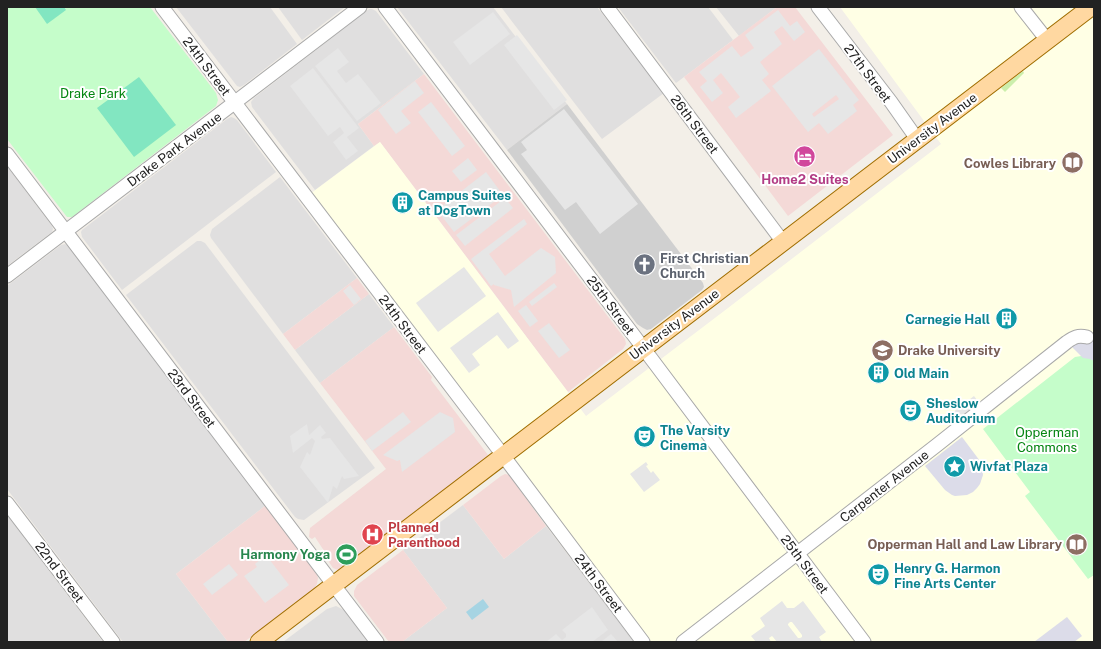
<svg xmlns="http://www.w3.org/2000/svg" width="1101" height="649" viewBox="0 0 1101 649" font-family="'Public Sans',sans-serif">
<rect width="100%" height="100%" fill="#f3efe8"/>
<g fill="#e0dfdf">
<path d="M176,7h94l27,37 -53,41 -4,2 -3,-1z"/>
<path d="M278,7h67l-43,33z"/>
<path d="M397,7h96l74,97 -60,46z"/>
<path d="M501,7h96l67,86 -62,46z"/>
<path d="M618,7h90l25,33 -57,43z"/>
<path d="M716,7h61l-38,29z"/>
<path d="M369,9h3l4,2 48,63 -66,50 16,22 -59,44 -63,-83 -1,-5 3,-4z"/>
<path d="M231,117l3,1 3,2 39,52 -154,118 -40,-53 -1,-5 1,-2 145,-111z"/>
<path d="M7,166l45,60 1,3 -1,3 -45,34z"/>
<path d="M280,177l77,101 -74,56 -72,-96 -1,-3 2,-6z"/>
<path d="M197,241h4l4,2 170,225 -71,52 -6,-1 -3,-2 -169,-222z"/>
<path d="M65,244l3,2 197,260 -89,68 52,68h-105l-116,-153v-203l54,-41z"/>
<path d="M369,294l25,33 -74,56 -25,-33z"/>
<path d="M463,505l41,54 42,-33 88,116h-232l45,-34 -44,-58z"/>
<path d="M7,515l96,127h-96z"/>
<path d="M336,606l8,4 24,32h-85l44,-33z"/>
</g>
<g fill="#f4d9d7">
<path d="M777,7h18l98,128 -105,81 -104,-139z"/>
<path d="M424,74l201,265 1,5 -3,5 -55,43 -188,-250 -6,4 -16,-22z"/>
<path d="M357,278l12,16 -74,56 -12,-16z"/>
<path d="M394,327l38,50 -1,3 57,75 -3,5 -145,110h-2l-5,-2 -4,-6 1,-2 -15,-23 -3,2 -3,-2 1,-9 76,-59 -66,-86z"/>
<path d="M505,474l4,1 37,51 -42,33 -41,-54 38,-29z"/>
<path d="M265,506l51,66 2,6 -1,6 -3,5 -17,14 -53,39h-16l-52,-68z"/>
<path d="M403,550l44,58 -45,34h-13l-35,-46v-5l3,-6z"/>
</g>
<path fill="#ffffe5" d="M840,7h254v635h-452l-336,-445 74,-55 206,274 142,-108 213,-164z"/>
<path fill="#d0d0d0" d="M567,104l136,179 1,4 -2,3 -51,39 -4,1 -4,-2 -6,-4 -130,-174z"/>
<path fill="#ccefac" d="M1023,71l1,2 -19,19 -4,-4z"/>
<g fill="#c5fdca">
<path d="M7,7h143l66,86 2,7 -2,6 -140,108 -4,3h-5l-60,-78z"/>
<path d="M1094,354v221l-6,4 -63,-83 5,-4 -47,-63 92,-72z"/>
</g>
<g fill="#82e6c1">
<path d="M35,7h29l2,3 -19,14z"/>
<path d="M139,77l37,48 -42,32 -37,-49z"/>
</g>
<g fill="#e6e6e6" fill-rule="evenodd">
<path d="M778,10l12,16 7,-5 8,11 -11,9 -12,-15 -8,6 8,12 -22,18 9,12 -7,6 9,11 -35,27 -8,-11 12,-10 -19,-24 -8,7 10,13 -11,9 -12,-15 7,-6 -8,-9 33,-26 9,11 13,-9 -9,-13z"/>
<path d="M493,12l17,22 -40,31 -17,-23z"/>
<path d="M517,35l50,65 -13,10 -50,-65z"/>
<path d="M338,48l11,14 -12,9 9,12 12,-9 23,29 -24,18 -42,-55z"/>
<path d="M819,49l40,51 -6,5 4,6 -29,23 -9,-11 -11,9 -36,-46zM836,95l3,4 -25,18 -2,-3z"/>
<path d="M313,68l46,60 -12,9 11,14 -12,9 -13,-18 11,-9 -4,-6 -12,9 -38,-50z"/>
<path d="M415,81l9,12 -23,18 10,12 -15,11 -18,-24z"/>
<path d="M431,102l34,44 -13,10 -34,-44z"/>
<path d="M564,109l74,95 -38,30 -24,-32 -11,8 -44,-56 6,-4 -6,-8z"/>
<path d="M468,158l9,12 -16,12 -9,-11z"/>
<path d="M486,172l17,23 -49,37 -17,-22z"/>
<path d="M505,198l8,10 -48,38 -9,-11z"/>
<path d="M524,219l3,5 -38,30 16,22 36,-28 14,9 1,16 -42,34 -3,-17 -17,-5v-1l-3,2 -20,-27z"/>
<path d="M464,267l22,29 -48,36 -22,-29z"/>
<path d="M554,283l3,4 -25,19 -3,-4z"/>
<path d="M350,285l11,14 -7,6 -11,-14z"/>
<path d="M526,305l12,16 -8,6 -12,-16z"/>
<path d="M498,312l21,29 -11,8 -11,-14 -25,19 8,11 -11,8 -19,-25z"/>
<path d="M549,323l21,27 -11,8 -21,-27z"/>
<path d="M974,396l9,12 -21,17 -10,-12z"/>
<path d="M403,412l8,10 -39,29 -7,-10z"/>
<path d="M440,412l13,6 2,14 -53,40 -2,-12 -3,1 -14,-6z"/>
<path d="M307,424l2,11 11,-10 6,8 -5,4 1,2 8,-1 29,38 -15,3 -2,-3 -5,13 -4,-3 -5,17 -28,-36 7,-15 3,3 5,-14 -3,-3 -19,15 -3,-17z"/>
<path d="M646,462l2,3 -2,1 5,7 2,-2 7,9 -16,12 -14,-18z"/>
<path d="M266,555l23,30 -24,18 -21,-27 13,-9 -2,-3z"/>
<path d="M229,564l9,11 -26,20 -9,-11z"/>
<path d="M782,601l5,7h7l9,-7 23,31 -7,5 3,5h-45l-4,-5 -1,-1 -3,2 2,4h-15l-5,-6 14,-10 -5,-8zM790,622h2l10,13v2l-2,1h-2l-10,-13v-1z"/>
<path d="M592,607l16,23 -16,12h-46l10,-8 6,6 4,-3v-3l-4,-4z"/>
<path d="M611,634l7,8h-17z"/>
</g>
<g fill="#dcdce9">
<path d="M1094,332v29l-4,-2 -7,-1 -16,-16 20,-5z"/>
<path d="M962,437l18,24 2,6 1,8 -3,9 -3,4 -4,4 -6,3 -12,1 -3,-1 -7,-5 -20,-24z"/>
<path d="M1067,617l15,19 -8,6h-40z"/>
</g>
<path fill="#a6d4e3" d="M483,599l6,8 -17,13 -6,-8z"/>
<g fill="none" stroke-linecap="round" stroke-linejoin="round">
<defs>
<g id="minor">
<path d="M162,7l334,439 147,196"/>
<path d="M385,7l250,330 229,305"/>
<path d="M607,7l176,235"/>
<path d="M818,7l73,95 26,37"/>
<path d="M1021,7l26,33"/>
<path d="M7,154l370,488"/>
<path d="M7,276l353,-269"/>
<path d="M7,503l106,139"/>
<path d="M683,642l254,-197 130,-103c7,-5 11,-7 20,-5"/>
</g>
<path id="major" d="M259,642l832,-635"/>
</defs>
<use href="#minor" stroke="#a9a9a9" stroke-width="15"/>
<use href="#major" stroke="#a06e00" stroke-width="19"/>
<use href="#minor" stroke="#fff" stroke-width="13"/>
<use href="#major" stroke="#ffd8a1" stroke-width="17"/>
</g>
<defs>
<symbol id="hotel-disc" viewBox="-11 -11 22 22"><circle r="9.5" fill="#d1479c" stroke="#fff"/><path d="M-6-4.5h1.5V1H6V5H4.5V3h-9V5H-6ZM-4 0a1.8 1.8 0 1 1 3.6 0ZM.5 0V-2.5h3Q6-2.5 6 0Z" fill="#fff"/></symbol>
<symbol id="library-disc" viewBox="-11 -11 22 22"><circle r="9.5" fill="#8d6e63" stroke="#fff"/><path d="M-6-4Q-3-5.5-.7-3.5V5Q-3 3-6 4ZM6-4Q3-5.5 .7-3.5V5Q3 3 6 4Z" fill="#fff"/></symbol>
<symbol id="building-disc" viewBox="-11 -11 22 22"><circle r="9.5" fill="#0f9aa8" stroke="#fff"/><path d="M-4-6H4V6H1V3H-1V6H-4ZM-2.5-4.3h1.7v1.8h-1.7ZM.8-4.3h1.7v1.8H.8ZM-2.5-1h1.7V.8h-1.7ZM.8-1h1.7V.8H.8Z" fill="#fff"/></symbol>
<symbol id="church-disc" viewBox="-11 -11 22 22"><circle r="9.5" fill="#6b7280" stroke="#fff"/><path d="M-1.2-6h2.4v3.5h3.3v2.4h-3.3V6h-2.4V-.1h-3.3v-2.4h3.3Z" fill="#fff"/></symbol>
<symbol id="university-disc" viewBox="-11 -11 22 22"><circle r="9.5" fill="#8d6e63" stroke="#fff"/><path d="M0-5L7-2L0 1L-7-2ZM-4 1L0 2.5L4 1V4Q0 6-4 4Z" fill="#fff"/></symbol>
<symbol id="theatre-disc" viewBox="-11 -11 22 22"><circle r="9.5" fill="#0f9aa8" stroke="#fff"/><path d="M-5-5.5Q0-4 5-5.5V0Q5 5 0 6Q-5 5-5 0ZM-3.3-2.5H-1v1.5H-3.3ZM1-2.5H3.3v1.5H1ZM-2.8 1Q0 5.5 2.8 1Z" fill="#fff"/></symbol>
<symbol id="sight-disc" viewBox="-11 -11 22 22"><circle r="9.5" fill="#0f9aa8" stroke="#fff"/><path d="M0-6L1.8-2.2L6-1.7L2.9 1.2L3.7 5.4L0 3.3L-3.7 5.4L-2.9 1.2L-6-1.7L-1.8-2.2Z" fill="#fff"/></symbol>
<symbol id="hospital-disc" viewBox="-11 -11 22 22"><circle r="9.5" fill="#e0444e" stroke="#fff"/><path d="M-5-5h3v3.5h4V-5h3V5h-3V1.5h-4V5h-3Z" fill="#fff"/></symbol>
<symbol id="stadium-disc" viewBox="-11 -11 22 22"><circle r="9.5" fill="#2e9e5b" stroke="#fff"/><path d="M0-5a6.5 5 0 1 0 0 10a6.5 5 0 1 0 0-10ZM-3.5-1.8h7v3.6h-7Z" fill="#fff"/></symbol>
</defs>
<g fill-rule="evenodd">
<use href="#hotel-disc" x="792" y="144" width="25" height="25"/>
<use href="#library-disc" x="1060" y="150" width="25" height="25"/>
<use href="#building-disc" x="390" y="190" width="25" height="25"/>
<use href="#church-disc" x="632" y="252" width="25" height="25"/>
<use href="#building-disc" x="994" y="306" width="25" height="25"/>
<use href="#university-disc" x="870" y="338" width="25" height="25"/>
<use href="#building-disc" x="866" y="360" width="25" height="25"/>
<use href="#theatre-disc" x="898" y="398" width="25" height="25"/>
<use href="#theatre-disc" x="632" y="424" width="25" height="25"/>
<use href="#sight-disc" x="942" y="454" width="25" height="25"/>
<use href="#hospital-disc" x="360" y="522" width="25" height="25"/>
<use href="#library-disc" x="1064" y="532" width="25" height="25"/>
<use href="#stadium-disc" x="334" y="542" width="25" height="25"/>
<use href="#theatre-disc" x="866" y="562" width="25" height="25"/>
</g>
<g text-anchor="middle" stroke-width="4" stroke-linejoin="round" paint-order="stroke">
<g font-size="13" fill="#222" stroke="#fff">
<text transform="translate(207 66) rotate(53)" y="5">24th Street</text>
<text transform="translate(868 73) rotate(53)" y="5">27th Street</text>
<text transform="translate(695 124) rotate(53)" y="5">26th Street</text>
<text transform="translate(932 128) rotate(-37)" y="5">University Avenue</text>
<text transform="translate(174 149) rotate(-37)" y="5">Drake Park Avenue</text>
<text transform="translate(611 305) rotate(53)" y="5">25th Street</text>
<text transform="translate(403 324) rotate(53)" y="5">24th Street</text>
<text transform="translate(674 324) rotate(-37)" y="5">University Avenue</text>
<text transform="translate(192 398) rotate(53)" y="5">23rd Street</text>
<text transform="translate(884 486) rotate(-38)" y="5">Carpenter Avenue</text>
<text transform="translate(805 564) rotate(53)" y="5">25th Street</text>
<text transform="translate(60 572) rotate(53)" y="5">22nd Street</text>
<text transform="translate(599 583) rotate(53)" y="5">24th Street</text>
</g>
<g font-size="13" fill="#058612" stroke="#fff">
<text x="93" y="98">Drake Park</text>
<text x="1047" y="437">Opperman<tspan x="1047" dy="15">Commons</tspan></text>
</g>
<g font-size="13" font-weight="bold" fill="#785e54" stroke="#fff" text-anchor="end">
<text x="1056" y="168">Cowles Library</text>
<text x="898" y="355" text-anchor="start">Drake University</text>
<text x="1062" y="549">Opperman Hall and Law Library</text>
</g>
<g font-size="13" font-weight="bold" fill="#b23c85" stroke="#fff">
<text x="805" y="184">Home2 Suites</text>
</g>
<g font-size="13" font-weight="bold" fill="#0d838f" stroke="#fff" text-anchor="start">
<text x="418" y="200">Campus Suites<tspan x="418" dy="15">at DogTown</tspan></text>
<text x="990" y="324" text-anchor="end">Carnegie Hall</text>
<text x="894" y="378">Old Main</text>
<text x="926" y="408">Sheslow<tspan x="926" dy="15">Auditorium</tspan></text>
<text x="660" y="435">The Varsity<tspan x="660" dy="15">Cinema</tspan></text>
<text x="970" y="471">Wivfat Plaza</text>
<text x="894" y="573">Henry G. Harmon<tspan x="894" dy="15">Fine Arts Center</tspan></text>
</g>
<g font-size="13" font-weight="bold" fill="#5b616d" stroke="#fff" text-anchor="start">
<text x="660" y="263">First Christian<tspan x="660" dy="15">Church</tspan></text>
</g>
<g font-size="13" font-weight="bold" fill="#be3a42" stroke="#fff" text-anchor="start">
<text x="388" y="532">Planned<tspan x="388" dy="15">Parenthood</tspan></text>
</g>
<g font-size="13" font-weight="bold" fill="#27864d" stroke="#fff" text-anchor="end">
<text x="330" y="559">Harmony Yoga</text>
</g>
</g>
<rect width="1101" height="649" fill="none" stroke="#222222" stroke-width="16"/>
</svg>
